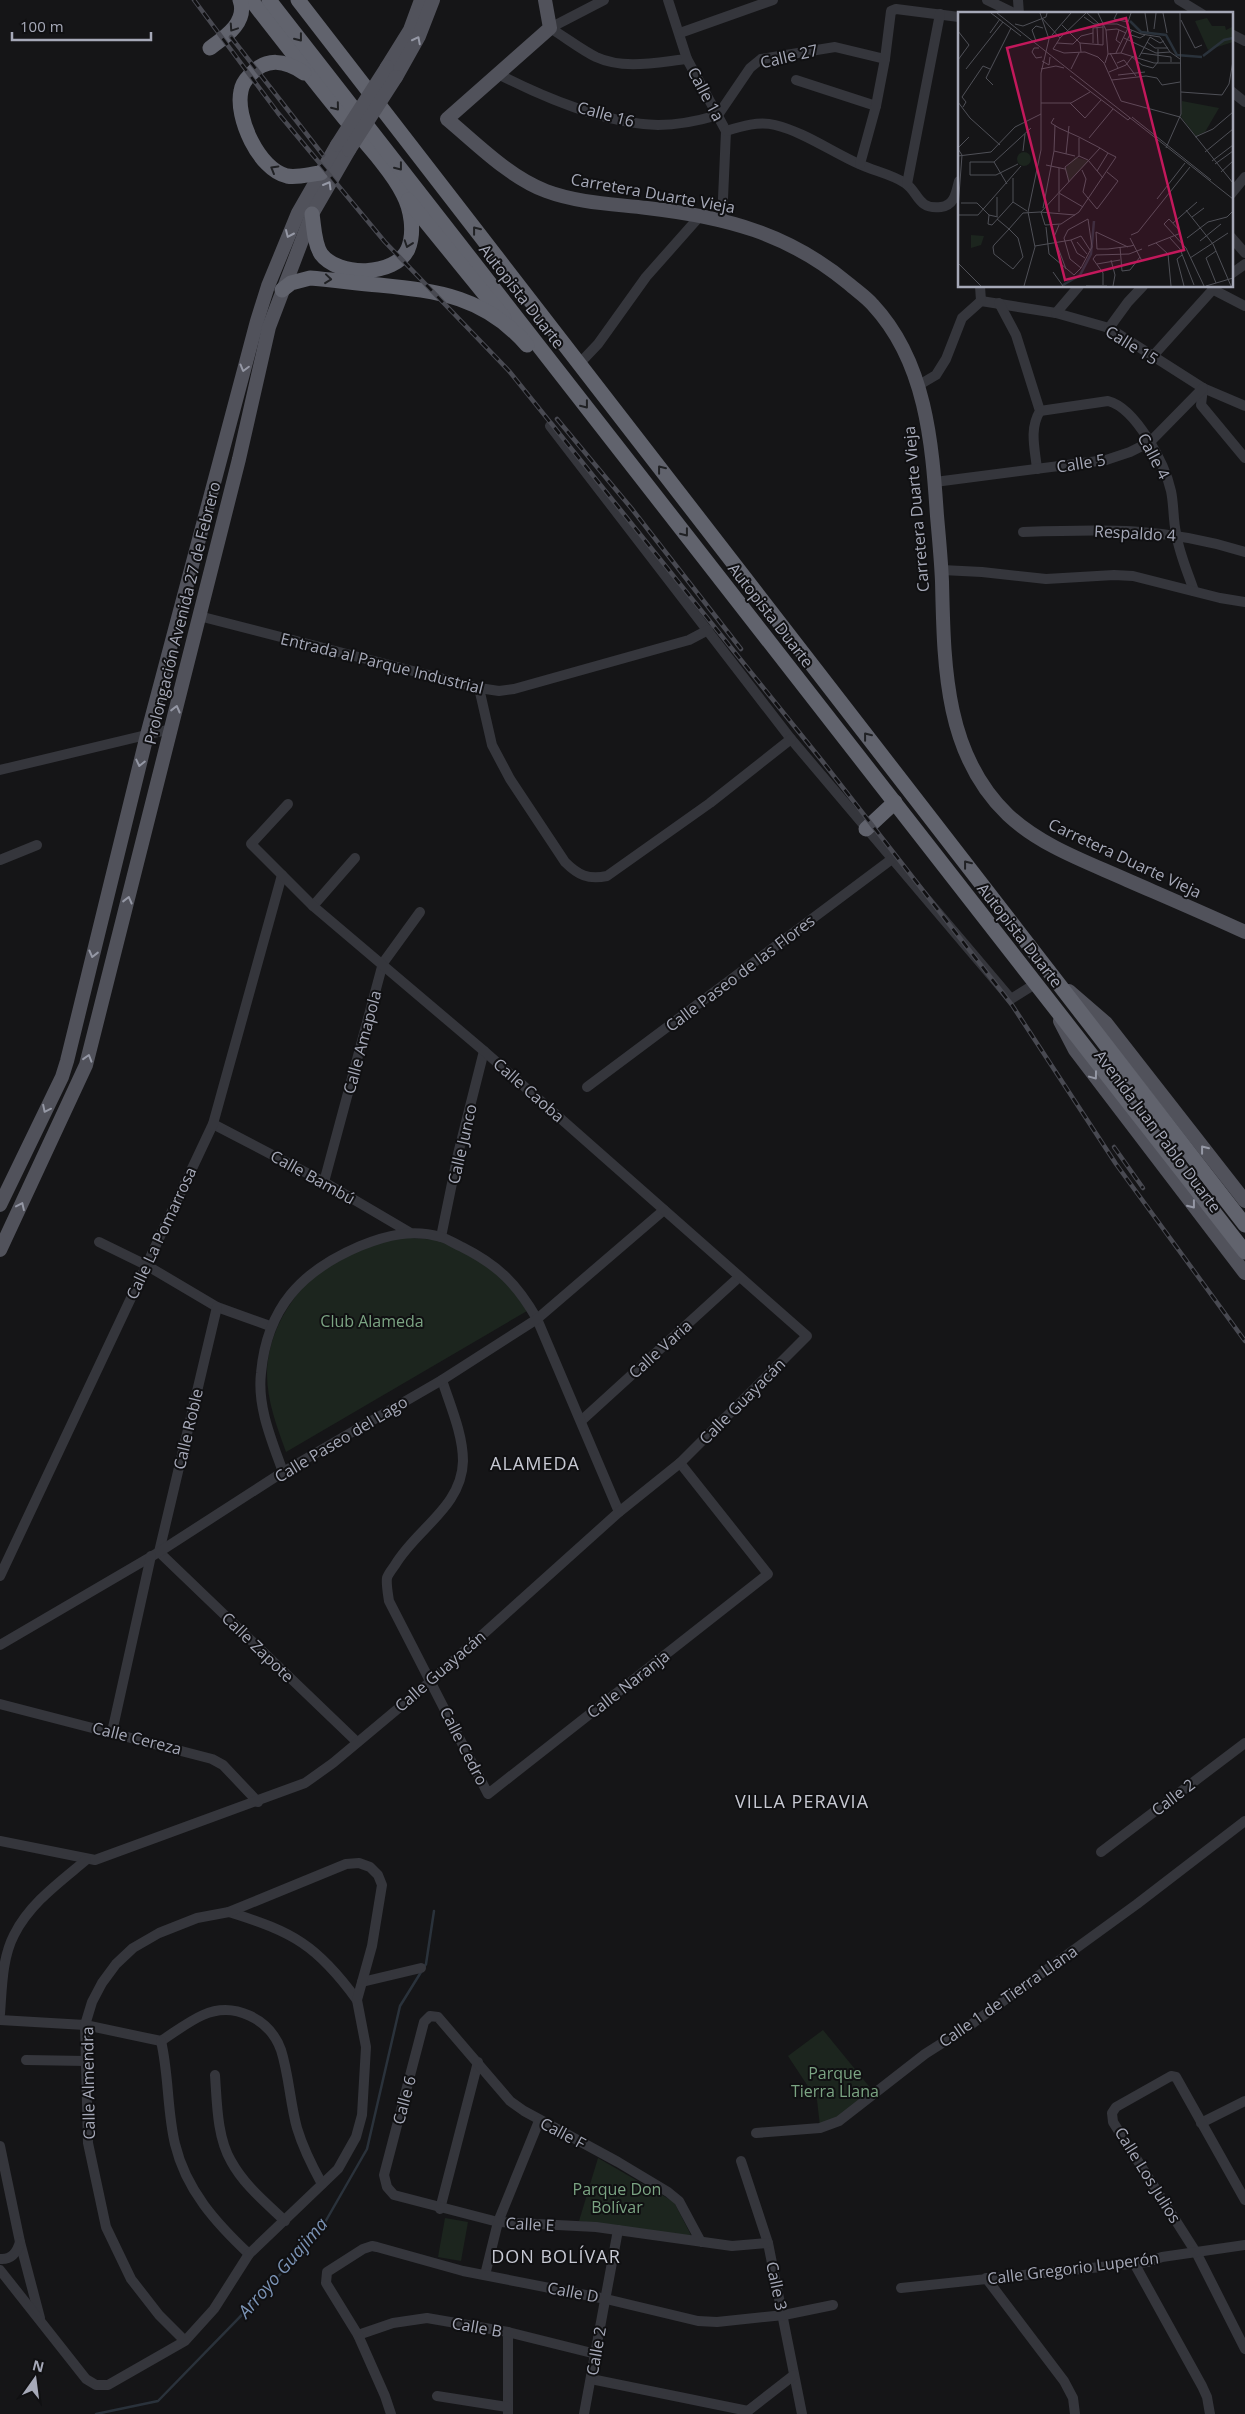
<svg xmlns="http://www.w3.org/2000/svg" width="1245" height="2414" viewBox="0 0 1245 2414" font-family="'Open Sans',sans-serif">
<rect width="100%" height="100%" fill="#151517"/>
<g fill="#1c251e">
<path d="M396,1237l44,3 41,22 26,20 20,29 -241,141c-9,-25 -19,-51 -19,-78 0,-43 29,-89 65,-111 17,-11 44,-18 64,-26z"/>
<path d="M823,2030l49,60 -33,28 -19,8 -3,-26 -29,-44z"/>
<path d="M598,2158l76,44 17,33 -3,2 -109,-16z"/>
<path d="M445,2218l23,4 -7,39 -23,-4z"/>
</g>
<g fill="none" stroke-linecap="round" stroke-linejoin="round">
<path stroke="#2a323b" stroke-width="2.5" d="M96,2414l62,-13 113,-116 53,-61 43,-75 33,-143 26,-42 8,-53"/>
<g stroke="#35363c" stroke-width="10">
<path d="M604,0l-54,28c15,9 30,21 46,29 28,13 62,5 91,2"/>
<path d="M668,0l19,59 39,72 -4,90"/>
<path d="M987,0l29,14"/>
<path d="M1018,0l1,14"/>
<path d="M1179,0l23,14"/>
<path d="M680,33l93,-33"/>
<path d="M1231,34l14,7"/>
<path d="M498,74c45,23 109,50 160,51 20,0 40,-4 60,-10l32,-47 11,-9 74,-12 50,12"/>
<path d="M796,80l80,26"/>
<path d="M1231,91l14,11"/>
<path d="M726,131c16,-5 33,-10 49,-6 29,7 57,27 84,39 15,7 32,10 46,19 14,9 12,27 36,24 14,-2 15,-15 18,-26"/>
<path d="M860,164l16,-58 9,-47 6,-48 5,-2 63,8"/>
<path d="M907,184l33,-170"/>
<path d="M1231,194l14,-17"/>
<path d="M1231,237l14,16"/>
<path d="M1231,274l14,-10"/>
<path d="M1212,289l33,17"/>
<path d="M981,301l75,12 53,15 94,60 42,18"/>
<path d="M999,303l17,32 24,76c-11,18 -5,38 -3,58"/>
<path d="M1056,313l23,-27"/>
<path d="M1109,328l19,-26 15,-16"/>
<path d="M1152,357l64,-71"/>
<path d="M579,364l19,-20 48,-67 54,-61"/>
<path d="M919,385l17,-10 10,-16 16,-41 19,-17 -1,-15"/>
<path d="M1203,388l-2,17 44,53"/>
<path d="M1040,411l68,-10c28,7 57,63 63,90 3,14 2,29 5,42 3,20 12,40 18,58"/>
<path d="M550,426l241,313 220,260 24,-15"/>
<path d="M935,482l171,-22 24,-8 20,-10 53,-54"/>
<path d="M1023,532c80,-3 144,-5 222,20"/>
<path d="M942,570l40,2 64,7 68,-4 19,1 87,22 25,4"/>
<path d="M199,616l280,72 20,3 15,-2 175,-49 19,-10"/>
<path d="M479,688l13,57 18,34 55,83c13,13 23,18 42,14l103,-73 81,-64"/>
<path d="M0,770l171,-41"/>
<path d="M0,860l37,-15"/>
<path d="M313,906l42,-48"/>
<path d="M587,1087l305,-228"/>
<path d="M213,1124l111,58 85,50"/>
<path d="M324,1182l59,-219 37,-51"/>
<path d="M441,1237l17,-83 26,-103"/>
<path d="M99,1242l47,23 71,42 53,19"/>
<path d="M217,1307l-58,245 198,190"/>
<path d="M442,1380c8,25 21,54 21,81 -1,46 -47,68 -68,104 -2,3 -7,9 -8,13 -1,6 1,16 2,23l99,193 280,-220 -88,-111"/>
<path d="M581,1421l157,-143"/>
<path d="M283,1472c-11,-31 -26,-65 -22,-99 6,-65 40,-102 99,-127 27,-11 52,-17 81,-9 7,2 14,7 21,10 36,18 55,37 75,72l82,193"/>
<path d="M0,1576l213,-452 69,-249"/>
<path d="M0,1645l159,-93 124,-80 159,-92 95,-61 127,-109"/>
<path d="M0,1704l212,55 11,6 35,37"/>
<path d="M112,1732l39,-176"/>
<path d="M0,1841l95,19 210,-77 28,-20 98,-82 188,-169 61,-49 127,-127 -323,-285 -171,-145 -62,-62 37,-40"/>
<path d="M1101,1852l144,-109"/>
<path d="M229,1912c64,20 88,33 128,88"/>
<path d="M362,1982l59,-14"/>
<path d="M0,2014c2,-26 2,-56 14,-79 16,-32 46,-53 72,-75"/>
<path d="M0,2020l85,5 76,16"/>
<path d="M161,2041c14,-9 28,-20 42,-26 31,-14 67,4 78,35 8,25 9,53 16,78 6,20 15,38 25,56"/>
<path d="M161,2041c8,34 6,70 14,103 11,46 41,79 74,110"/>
<path d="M26,2060l60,1"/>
<path d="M215,2075c2,28 2,62 16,86 13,24 34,41 54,60"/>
<path d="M1201,2123l44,-22"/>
<path d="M756,2133l64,-5 19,-7 86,-67 44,-28 168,-122 108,-83"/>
<path d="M0,2146l20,96 20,76"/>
<path d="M741,2161l27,82 34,171"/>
<path d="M1245,2200l-69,-123 -5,-1 -55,31 -4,6 1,9 84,132 48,95"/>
<path d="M440,2209l38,-147"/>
<path d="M701,2242l-22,-41 -11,-9 -50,-30 -94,-51 -14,-10 -72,-84 -8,-1 -6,6 -40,153 3,12 7,8 104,27 98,5 136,19 36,-3"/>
<path d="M0,2259c12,1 17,-7 20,-17"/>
<path d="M1134,2263l68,123 5,11 3,17"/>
<path d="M0,2270l86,109 10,6h12l77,-44 29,-32 35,-55 89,-85 18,-32 6,-22 4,-68 -9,-47 15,-54 10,-61 -4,-10 -8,-8 -11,-4 -13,1 -117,48 -32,6 -38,15 -26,15 -17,16 -14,19 -10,19 -7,23 3,118 18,84 25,52 28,36 26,26"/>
<path d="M485,2275l13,-53 41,-101"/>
<path d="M986,2278l78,103 9,17 2,16"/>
<path d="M901,2288l247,-26 14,-5 83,-12"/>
<path d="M508,2332v82"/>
<path d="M358,2335l35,-12 34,-5 81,14 88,22"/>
<path d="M591,2379l157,32"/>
<path d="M437,2396l70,11"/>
<path d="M391,2414l-6,-18 -27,-61 -32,-52 1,-11 36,-23 9,-3 5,1 86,24 143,28 92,22 19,1 67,-7 49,-10"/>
<path d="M584,2414l34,-184"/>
<path d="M744,2414l50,-39"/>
</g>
<g stroke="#51525b" stroke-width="14">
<path d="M545,0l5,28 -103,91c30,25 62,58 99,72 32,12 68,13 101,17 78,9 141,25 202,76 8,7 17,13 24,21 53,57 59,137 64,211 2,22 4,43 5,65 2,83 2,173 66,234 33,31 79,47 119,65 39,17 79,34 118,52"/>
<path d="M387,67l23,-37 11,-30"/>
<path d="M396,77l23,-41 14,-36"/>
<path d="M1069,991l37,32 139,178"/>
<path d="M1060,1021l15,29 170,223"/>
<path d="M0,1205l62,-128 5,-16 80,-326 110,-414 11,-35 30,-73 39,-68"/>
<path d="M0,1250l86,-185 153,-606 30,-132 43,-113 37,-64"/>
</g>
<g stroke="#61636d" stroke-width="15">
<path d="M251,0c31,40 62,80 94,119 17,20 47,52 58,75 8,15 12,38 5,55 -13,28 -70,28 -87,5 -7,-11 -7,-28 -9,-40"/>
<path d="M269,0l976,1252"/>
<path d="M298,0l947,1225"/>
<path d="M210,48c15,-11 38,-26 30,-48"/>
<path d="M304,73c-19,-13 -38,-16 -54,2 -4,4 -8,9 -9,16 -6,26 18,79 46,85 11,2 23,-2 34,-3"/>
<path d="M408,200l96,118"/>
<path d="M282,290l9,-7 19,-5c23,2 46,5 69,7 60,6 106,12 148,60"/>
<path d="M866,829l29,-27"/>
</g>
<defs>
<g id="rail">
<path d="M194,0l84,113 107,129 124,129 314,391 189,243 104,159 129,177"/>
<path d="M231,37l92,118"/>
<path d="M557,419l75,90 109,140"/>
<path d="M1114,1147l29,41"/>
</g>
</defs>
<use href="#rail" stroke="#484951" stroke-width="4.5"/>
<use href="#rail" stroke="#101012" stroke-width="2.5" stroke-dasharray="8" stroke-linecap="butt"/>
<g stroke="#51525b" stroke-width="14">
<path d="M337,145l50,-78"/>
<path d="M349,150l47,-73"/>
</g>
</g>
<defs><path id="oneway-chevron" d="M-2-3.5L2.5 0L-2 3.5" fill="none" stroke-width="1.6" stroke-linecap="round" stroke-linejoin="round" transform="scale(1.25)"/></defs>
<g stroke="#202124">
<use href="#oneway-chevron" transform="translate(233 28) rotate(124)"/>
<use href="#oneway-chevron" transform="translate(299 38) rotate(52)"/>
<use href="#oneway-chevron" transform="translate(336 107) rotate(51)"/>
<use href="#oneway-chevron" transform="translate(399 167) rotate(52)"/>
<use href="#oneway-chevron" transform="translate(274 169) rotate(-150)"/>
<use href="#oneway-chevron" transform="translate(476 230) rotate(-128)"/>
<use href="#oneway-chevron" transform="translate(408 244) rotate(109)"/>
<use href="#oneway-chevron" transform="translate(328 279) rotate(6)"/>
<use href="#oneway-chevron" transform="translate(585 405) rotate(52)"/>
<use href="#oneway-chevron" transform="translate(661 469) rotate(-128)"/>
<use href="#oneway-chevron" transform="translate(685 533) rotate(52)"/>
<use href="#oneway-chevron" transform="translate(867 736) rotate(-128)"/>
<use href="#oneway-chevron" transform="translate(967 864) rotate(-128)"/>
</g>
<g stroke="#9598a5">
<use href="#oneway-chevron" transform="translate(417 40) rotate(-63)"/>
<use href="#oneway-chevron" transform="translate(328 185) rotate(-60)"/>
<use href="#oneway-chevron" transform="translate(289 234) rotate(114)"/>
<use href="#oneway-chevron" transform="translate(244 368) rotate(105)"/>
<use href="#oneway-chevron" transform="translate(176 709) rotate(-76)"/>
<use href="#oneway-chevron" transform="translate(140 763) rotate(103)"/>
<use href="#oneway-chevron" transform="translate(128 900) rotate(-76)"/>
<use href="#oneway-chevron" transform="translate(93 954) rotate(104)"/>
<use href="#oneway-chevron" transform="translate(88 1058) rotate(-73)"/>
<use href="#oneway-chevron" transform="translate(1094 1076) rotate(53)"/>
<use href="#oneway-chevron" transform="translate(46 1109) rotate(116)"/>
<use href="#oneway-chevron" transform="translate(1204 1149) rotate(-128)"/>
<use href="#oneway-chevron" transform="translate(1192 1205) rotate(52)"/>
<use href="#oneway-chevron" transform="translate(21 1206) rotate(-65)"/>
</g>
<g text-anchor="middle" stroke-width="4" stroke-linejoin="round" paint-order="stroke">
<g font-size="16" fill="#a6a9b8" stroke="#101012">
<text transform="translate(789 56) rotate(-13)" y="6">Calle 27</text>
<text transform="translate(706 94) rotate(62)" y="6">Calle 1a</text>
<text transform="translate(606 114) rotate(15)" y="6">Calle 16</text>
<text transform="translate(653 193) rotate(10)" y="6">Carretera Duarte Vieja</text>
<text transform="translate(522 296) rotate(52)" y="6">Autopista Duarte</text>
<text transform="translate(1132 345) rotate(32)" y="6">Calle 15</text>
<text transform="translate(1154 456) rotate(62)" y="6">Calle 4</text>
<text transform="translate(1081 463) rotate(-9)" y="6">Calle 5</text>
<text transform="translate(916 509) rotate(-95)" y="6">Carretera Duarte Vieja</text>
<text transform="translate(1135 533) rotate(3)" y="6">Respaldo 4</text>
<text transform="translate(182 613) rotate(-76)" y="6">Prolongación Avenida 27 de Febrero</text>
<text transform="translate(771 615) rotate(52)" y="6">Autopista Duarte</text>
<text transform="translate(382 663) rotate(14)" y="6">Entrada al Parque Industrial</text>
<text transform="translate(1125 858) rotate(25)" y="6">Carretera Duarte Vieja</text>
<text transform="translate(1020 935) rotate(52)" y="6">Autopista Duarte</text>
<text transform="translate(740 973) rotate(-37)" y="6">Calle Paseo de las Flores</text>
<text transform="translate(362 1042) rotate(-75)" y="6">Calle Amapola</text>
<text transform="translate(529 1090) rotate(41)" y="6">Calle Caoba</text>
<text transform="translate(1158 1131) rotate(53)" y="6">Avenida Juan Pablo Duarte</text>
<text transform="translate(462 1144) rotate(-77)" y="6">Calle Junco</text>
<text transform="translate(313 1177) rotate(29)" y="6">Calle Bambú</text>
<text transform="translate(161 1233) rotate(-65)" y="6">Calle La Pomarrosa</text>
<text transform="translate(660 1349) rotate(-42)" y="6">Calle Varia</text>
<text transform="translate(742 1401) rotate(-45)" y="6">Calle Guayacán</text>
<text transform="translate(188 1429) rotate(-77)" y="6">Calle Roble</text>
<text transform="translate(341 1439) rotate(-31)" y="6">Calle Paseo del Lago</text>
<text transform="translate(258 1647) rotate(44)" y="6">Calle Zapote</text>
<text transform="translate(440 1671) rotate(-41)" y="6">Calle Guayacán</text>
<text transform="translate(628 1684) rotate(-38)" y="6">Calle Naranja</text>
<text transform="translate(137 1738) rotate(14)" y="6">Calle Cereza</text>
<text transform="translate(464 1746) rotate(63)" y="6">Calle Cedro</text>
<text transform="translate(1173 1797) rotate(-37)" y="6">Calle 2</text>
<text transform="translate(1008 1996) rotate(-35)" y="6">Calle 1 de Tierra Llana</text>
<text transform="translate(88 2083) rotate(-91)" y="6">Calle Almendra</text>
<text transform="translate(404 2100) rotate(-75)" y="6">Calle 6</text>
<text transform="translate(563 2133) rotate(28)" y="6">Calle F</text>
<text transform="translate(1148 2175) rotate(58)" y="6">Calle Los Julios</text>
<text transform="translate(530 2224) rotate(3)" y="6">Calle E</text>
<text transform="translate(1073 2268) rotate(-7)" y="6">Calle Gregorio Luperón</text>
<text transform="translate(777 2286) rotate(78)" y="6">Calle 3</text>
<text transform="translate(573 2292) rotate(11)" y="6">Calle D</text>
<text transform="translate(477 2327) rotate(10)" y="6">Calle B</text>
<text transform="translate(596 2351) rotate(-80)" y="6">Calle 2</text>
</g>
<g font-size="16" fill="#7ba483" stroke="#101012">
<text x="372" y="1327">Club Alameda</text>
<text x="835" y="2079">Parque<tspan x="835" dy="18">Tierra Llana</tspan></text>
<text x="617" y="2195">Parque Don<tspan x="617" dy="18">Bolívar</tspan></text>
</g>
<g font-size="18" letter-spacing="1" fill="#c7c9d3" stroke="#101012">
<text x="535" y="1470">ALAMEDA</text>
<text x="802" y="1808">VILLA PERAVIA</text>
<text x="556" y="2263">DON BOLÍVAR</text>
</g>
<g font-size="18" font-style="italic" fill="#7b93b5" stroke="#101012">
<text transform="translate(283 2268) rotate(-49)" y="6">Arroyo Guajima</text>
</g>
</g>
<g transform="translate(958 12)">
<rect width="275" height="275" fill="#151517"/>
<path d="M249,6l5,8h13l1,4 6,-3 1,-6v21l-25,8 -13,-29zM224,89l37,7 -14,24 -9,4 -15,-19z" fill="#1c251e"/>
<path d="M59 147a7 7 0 1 1 14 0a7 7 0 1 1-14 0ZM117,145l14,4 -20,20 -4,-12zM13,223l13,1 -3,9 -10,3z" fill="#1c251e"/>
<path fill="none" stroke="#2a323b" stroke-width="2.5" d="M172,9l11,11 25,3 11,20 25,2M245,44l21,-16 9,-2M105,273l17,-10 11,-21 3,-33"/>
<path fill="none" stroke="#4f5057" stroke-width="1" d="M33,1l30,23M39,1l236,186M129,1l12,11M140,1l8,17 2,24 -3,9M159,1l-3,6 14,3 3,-9M187,1l3,19M205,1l4,20M126,5l10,7h23l24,10 19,3 10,15 10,7M84,6l18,20 -7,11 11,4 21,-1 13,5 6,6 17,38 59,16 53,66M223,8l14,28 7,-3M57,12l8,2 23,-9 1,-4M104,13l18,18 1,9M139,15l1,17M196,17l2,-16M148,18l11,-1 9,4M161,18l-3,10 4,3M0,19l11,14 -11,15M32,21l10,-14M94,23l19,-22M173,23l9,3 5,-3M102,26l26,-25M166,26l32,15 14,-1M78,29l-4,-11 4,-4 7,2M189,30l8,6h13M99,31l16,1 8,-8 12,-3M122,31l23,2v-20M135,31v-15l10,-1M81,36h-5l-2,4 4,6 6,-1M152,41l8,15M158,41l12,-25M163,41l11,-23M183,41l30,4v5M150,42l13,-1 33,10h26M181,45l11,-20 10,6 4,-2M84,49l7,4 1,-8M159,51l7,-3 12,16M8,57l37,-47M83,57l15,-3 8,2M113,57l8,-16M151,60l17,-7 6,-8 10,8 11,3 5,-6v-13M160,63l27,-3M112,64l50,38 8,6 2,-2M154,68l34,-4 11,2 5,7 18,-3M35,73l-7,-7 25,-50M223,80l41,3 7,-11 4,-23M0,90l12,16 30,27M83,91h30l19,-11M112,91l15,15 16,-18M5,95l3,-5 -4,-5 21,-31 7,3M174,105l79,63M96,106l-3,5 8,5 20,9 21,11 8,5 8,4 -37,55 -18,12 -16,1 -4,-13 59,-64M237,125l18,-8 20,-17M121,126v18M131,126l24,-29M0,136l11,-11M208,136l15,-34 -1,-101M0,137l4,6 -4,53M65,139l2,-17M96,139l21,5M247,140l28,-23M108,142l3,-28M0,144l33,-4 24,-25 26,-13M254,149l21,-16M36,150l13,22M60,152l-22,11h-26v-13h24l37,-34M257,152l18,-13M88,153l19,4M101,156v25l24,14M124,158l4,9 -3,13 14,17 21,-28 -11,-9M139,159l11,-18M263,160l12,-11M111,170l-4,-15 14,-11 9,4 15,18M101,182v18M199,187l28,-36M55,190l14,9M55,190v-24M3,191h16l12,12M85,196l11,-57 1,-26M228,198l27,34 18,42M82,200l35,3M0,203h20l43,-49M39,204v-19M40,205l-9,-2 -1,9 4,1 21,-23M234,205l12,-9M39,207l12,10 9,9 5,19 -10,12 -19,-15 -1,-7 1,-2 15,-16 14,-16 17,-1M215,211l24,-21M0,213v17M101,213l-5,12 12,32M88,215l3,27 25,21 7,-7 11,-21 -4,-28 -20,11 -4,8 6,21 11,9M222,219l-11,-12 -5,5 22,24 18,38M173,223l7,-3 52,-65M172,226l12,23M212,226l10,11 14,36M229,226l21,-16 19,-5 6,-6M113,228l10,-4 9,14M113,228l6,13 8,5M242,229l21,-17M119,230l10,12M198,231l12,11 3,32M77,234l36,-6M190,234l33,-13M162,235l2,24 8,-1 10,-13M170,235l-32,-15 1,17h11l23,-3 3,-1M258,239l-10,7 10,25M224,243l-5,4 7,27M232,246l38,-25M153,248l4,15 -2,11M0,251l23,23M139,252l23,-4M95,260l10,14M145,273v-12l-10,-14 3,-4 33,-1 13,-5M66,274l11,-39 -7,-35 13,-62v-77l8,-34 -9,-26M128,274h21M248,274l27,-8"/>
<path fill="#c2185b" fill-opacity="0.15" stroke="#c2185b" stroke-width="2.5" d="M168,6l58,232 -119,30 -58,-232z"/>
<rect width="275" height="275" fill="none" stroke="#a6a9b8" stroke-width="2.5"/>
</g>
<g transform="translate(35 2379) rotate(14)" stroke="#101012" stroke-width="4" paint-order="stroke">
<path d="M0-4L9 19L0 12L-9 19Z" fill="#a6a9b8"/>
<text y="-8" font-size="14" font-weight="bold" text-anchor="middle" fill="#a6a9b8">N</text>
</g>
<path d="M12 32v8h139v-8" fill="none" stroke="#a6a9b8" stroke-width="2.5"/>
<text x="20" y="32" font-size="15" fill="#a6a9b8" stroke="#101012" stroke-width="4" paint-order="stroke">100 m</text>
</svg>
